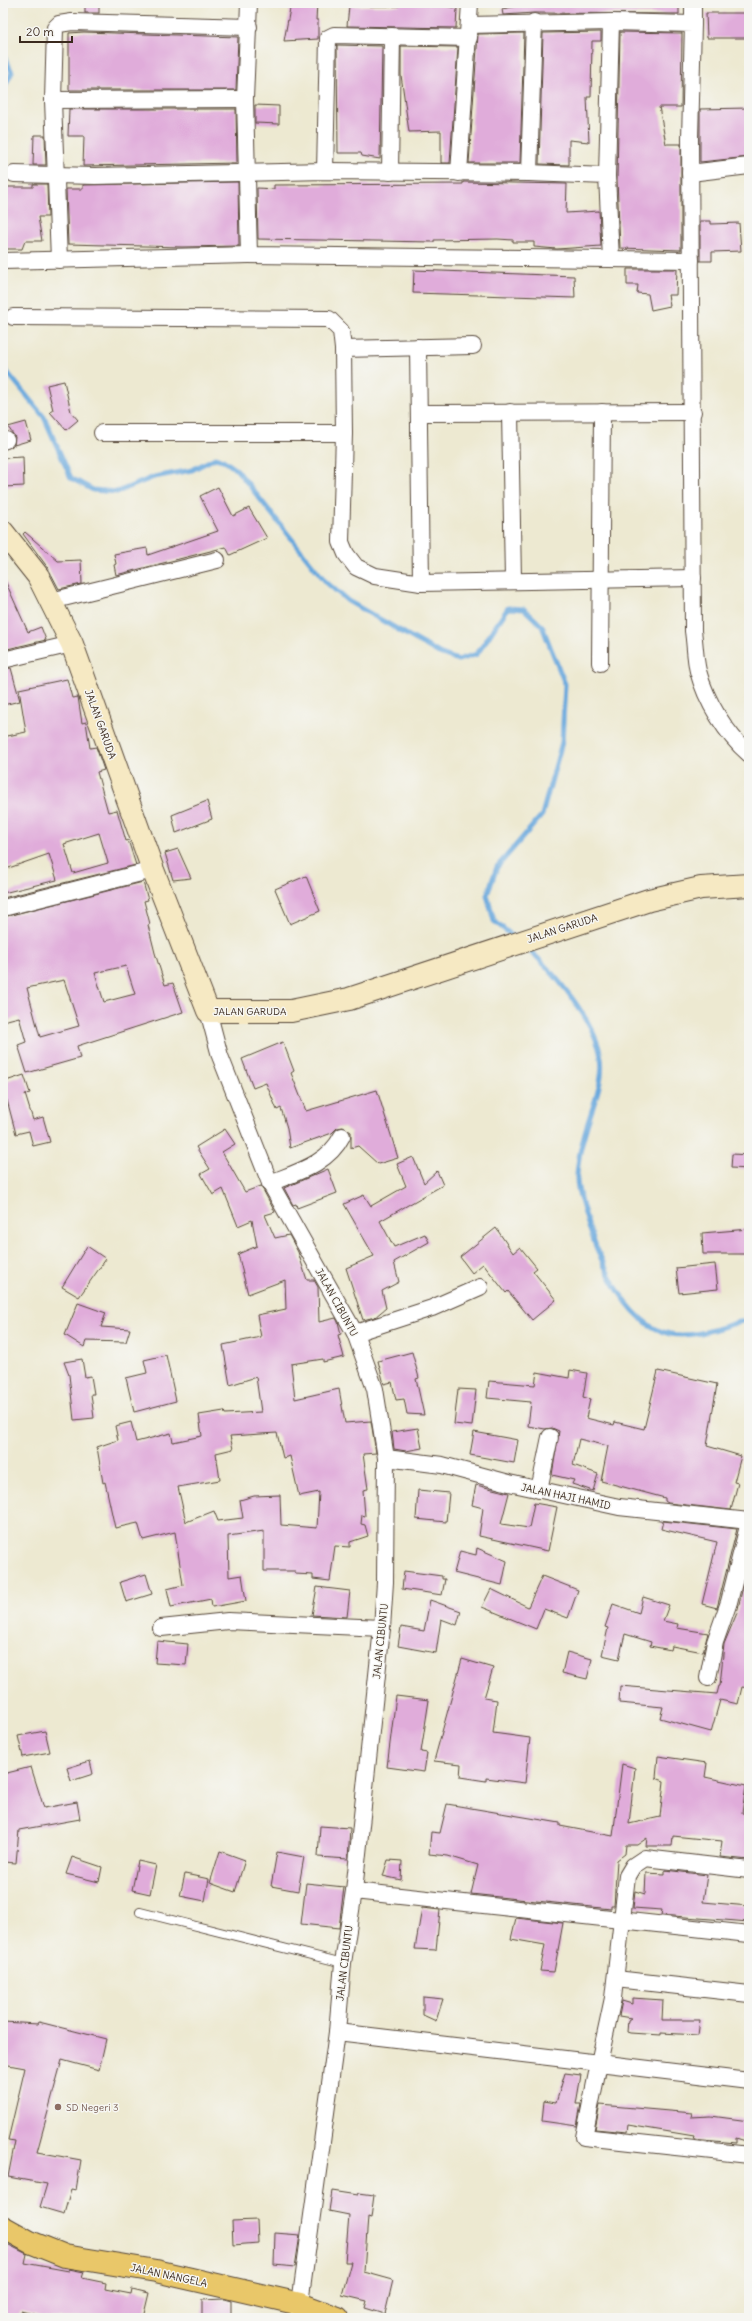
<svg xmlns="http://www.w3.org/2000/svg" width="752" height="2321" viewBox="0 0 752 2321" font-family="Delius,sans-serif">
<rect width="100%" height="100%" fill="#f6f6f2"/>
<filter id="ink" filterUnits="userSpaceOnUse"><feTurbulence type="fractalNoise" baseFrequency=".025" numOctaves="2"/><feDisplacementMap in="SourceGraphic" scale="8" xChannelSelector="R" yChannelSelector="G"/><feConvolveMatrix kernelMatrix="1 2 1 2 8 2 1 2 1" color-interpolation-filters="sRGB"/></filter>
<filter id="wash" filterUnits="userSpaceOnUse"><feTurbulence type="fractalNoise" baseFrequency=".012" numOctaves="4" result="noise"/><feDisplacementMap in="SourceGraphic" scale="16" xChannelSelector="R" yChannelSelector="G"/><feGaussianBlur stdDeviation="0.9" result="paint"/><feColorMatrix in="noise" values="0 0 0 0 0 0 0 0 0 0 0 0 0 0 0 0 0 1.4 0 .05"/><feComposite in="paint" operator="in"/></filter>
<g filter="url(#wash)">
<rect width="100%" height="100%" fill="#ede9d1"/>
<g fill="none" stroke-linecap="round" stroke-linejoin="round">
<g stroke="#6aa9dd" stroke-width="5">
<path d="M3,55l9,17 -9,18"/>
<path d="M3,367l41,50 27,61 22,12 24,2 37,-15 38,-7 23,-12 8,2 14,10 89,112 22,19 91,52 19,7 19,-6 31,-46 16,1 18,17 23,58 -3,58 -20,73 -45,52 -10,28 7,26 21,17"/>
<path d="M526,947c27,24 70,74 75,111 3,20 -5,39 -11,58 -6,18 -12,40 -13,59 -1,11 3,22 6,32 11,41 40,117 87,127 25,5 54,-8 79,-15"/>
</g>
</g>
<g id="blocks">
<g fill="#e0acda" fill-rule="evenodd">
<rect x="85" y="3" width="14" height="10"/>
<path d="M291,3h26l-1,17h2v19l-34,2z"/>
<path d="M424,3l33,5 -1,20 -109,-2 2,-20h50v-2z"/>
<path d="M534,3h145v11l-145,-1 -31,2 -1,-6z"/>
<path d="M706,13h43v25h-42z"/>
<path d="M84,32l154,5 -2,53h-167v-57z"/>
<path d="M601,32v9h-9l-1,56h-4l2,45 -20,-2v25l-30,-1 4,-131z"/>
<path d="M620,32l62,1 -1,74h-22l7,37h15v106l-61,-2 -3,-69z"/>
<path d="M524,33l-4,130h-51l9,-129z"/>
<path d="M337,45l45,1 -2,113 -18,-3 -1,-3h-23z"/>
<path d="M401,46l57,1 -8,116h-9v-32l-32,1 -8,-57z"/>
<path d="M255,105l24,1v18l-24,-1z"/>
<path d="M749,108v49l-49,5v-53z"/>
<path d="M69,109h167l1,54 -154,3 1,-30h-16z"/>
<path d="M34,135h11l1,30h-13z"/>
<path d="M238,182l1,64 -57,1 -114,-3 -2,-55h17v-4z"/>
<path d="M463,182l104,2 -1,29 33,-2 2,35 -44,3 -23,-2v-5h-21v-2l-15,-1 -64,1v2l-176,-3 -1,-51 17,1v-4l189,-1z"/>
<path d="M33,184h14l1,33h-10l4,24h-17l-3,8h-19v-62h30z"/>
<path d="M700,221h11v3l28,-1 2,28 -29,1v9h-12z"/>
<path d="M627,269h50l-1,26h-8l2,11 -19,4 -3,-16 -11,-1 1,-8h-11z"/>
<path d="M414,270l160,6 1,22 -162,-5z"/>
<path d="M64,381l7,31 7,8 -12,10 -16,-18 3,-2 -6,-25z"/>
<path d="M26,422l5,18 -17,5 1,-8 -7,-10z"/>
<path d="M23,457l1,29 -21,1v-29z"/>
<path d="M218,487l15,29 16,-8 18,30 -37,17 -4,-8 -110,28 -2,-10 2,-1 -2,-10 33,-6 1,7 70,-24 -18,-35z"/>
<path d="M25,532l33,29 23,-1 1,24 -23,5 -11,-21 -25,-34z"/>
<path d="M3,576l25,56 13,-5 5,13 -43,10z"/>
<path d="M11,668l9,33 -17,4v-36z"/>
<path d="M67,679l5,19 6,-1 4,26 4,-1 4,26 6,-1 8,23 -7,2 11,40 9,-2 9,31 2,-1 8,25 -133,33v-5l54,-13 -8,-26 -46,16v-133l23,-5 -7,-43zM99,833l9,30 -35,10 -9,-29z"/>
<path d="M207,801l5,18 -36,14 -4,-18z"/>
<path d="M178,849l13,29 -18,2 -8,-27z"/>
<path d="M306,876l14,35 -30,13 -15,-35z"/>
<path d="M143,882l5,18 -4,1 6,23 -2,1 7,28 10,32 8,-2 10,29 -106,34 3,12 -53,15 -9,-28 8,-3 -7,-25 -16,4v-104zM126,966l9,28 -31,8 -9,-29zM64,980l15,46 -39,11 -13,-49z"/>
<path d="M283,1042l11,29 -3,2 15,38 71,-21 21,68 -20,6 -20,-18 -7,2v-16l-8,-5 -6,1 -5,5 -42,15 -3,-20 -6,-20 -4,2 -11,-27 -13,5 -11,-29z"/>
<path d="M24,1075l6,18 -5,1 8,26 10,-3 7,25 -17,4 -4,-15 -13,3 -9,-34 -4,1v-19z"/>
<path d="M225,1129l10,15 -13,8 23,40 16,-6 14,26 -10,3 10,23 14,-3 9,17 9,28h7l4,7 1,35 17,-4 2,4 3,12 -3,1 6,22 -21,5v-3l-32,5 4,35 44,-10 6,34 26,-2 5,32 -13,1 5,35 -5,1 2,26 -3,-1 -1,9 4,1 3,11 -18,6v5l-15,-1 -5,35 -17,-2v-4l-18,-1v-3h-31v-40l-36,5 1,41 13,-2 4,26 -34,6 -1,-8 -40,8 -4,-18 16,-4 -8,-53 -32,8 -5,-17 -23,5 -10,-46 -2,1 -6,-36 21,-7 -3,-14 16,-4 5,20 35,-9 2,9 29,-6 -3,-21 25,-4 1,3 36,-2 -5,-35 -26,8 -7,-40 38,-8 -4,-22 29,-6 -1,-29 -37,14 -10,-40 19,-8 -5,-26 -14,6 -15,-37 -10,6 -12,-21 9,-5 -14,-22zM277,1433l6,25 7,-2 9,40 20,-4 -2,36 -36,-3 -1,-30 -26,1 -14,4 3,18 -25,3 -4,-10 -28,11 -8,-35 42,-7 -4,-27 17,-4 -3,-13z"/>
<path d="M732,1154l17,1v14l-18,-1z"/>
<path d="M413,1157l11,26 13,-12 6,14 -63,36 14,26 31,-13 4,8 -35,20 5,20 -17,9 4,17 -11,9 -12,3 -17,-52 28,-12 -30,-52 20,-9 7,11 35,-20 -9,-22z"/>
<path d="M328,1169l9,24 -40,15 -1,-4 -3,1 -9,-17z"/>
<path d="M496,1228l17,25 7,-6 17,21 -4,3 23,29 -24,20 -24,-29 -2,2 -23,-29 -11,9 -12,-16z"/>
<path d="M749,1229v25h-46l-1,-21z"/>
<path d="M87,1246l19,13 -27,38 -17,-10z"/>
<path d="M715,1264l3,25 -39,4 -3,-25z"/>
<path d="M78,1303l28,10 -5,14 29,2 -4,13 -40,-1 -2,6 -19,-12z"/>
<path d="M412,1352l7,26 -3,1 8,36 -17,-1 -3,-15 -8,1 -4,-18 -8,2 -6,-23z"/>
<path d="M166,1355l10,46 -42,11 -8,-34 21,-5 -3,-13z"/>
<path d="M82,1359l3,18 6,-1 3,18h-3l3,24 -20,2 -5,-45 -5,-13z"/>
<path d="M570,1370l17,3 -4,24 7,2 -4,19 28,7 1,-3 29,7 14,-58 59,13 -10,62 34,10 -7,26 4,1 -7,27 -63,-7 -3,-2v-3l-64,-17 7,-35 -29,-7 -6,26 25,9 -5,17 -21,-7 2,-4 -22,-5 7,-44 -7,-3 -7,1 -17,-3 3,-24 -44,-4 2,-17 46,4 2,-13 32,6z"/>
<path d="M458,1389l18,1 -4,36 -18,-2z"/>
<path d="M418,1428l4,20 -16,3 -12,-2 -2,-17z"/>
<path d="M474,1432l44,8 -4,23 -44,-8z"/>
<path d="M476,1485l33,8 -8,31 28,4 5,-25 23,4 -9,44 -69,-15 4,-28 -11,-3z"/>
<path d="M418,1490l31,3 -3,29 -30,-3z"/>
<path d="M663,1521l74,8 -20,79 -15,-4 15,-62 -56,-13z"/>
<path d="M477,1548l30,13 -5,24 -48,-12 6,-22 16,4z"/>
<path d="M748,1564l1,115 -1,9 -6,-1 -4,17 -18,-4 -9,32 -51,-14 3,-11 -44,-4 1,-17 97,8 2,-8h1l4,-42 13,-31z"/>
<path d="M404,1571l38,5v3h3l-3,16 -40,-6z"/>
<path d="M146,1574l6,20 -26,8 -6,-20z"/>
<path d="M542,1576l36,14 -10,28 -24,-9 -8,20 -54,-22 9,-18 37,18z"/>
<path d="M317,1587l33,4 -3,26 -35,-2z"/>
<path d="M643,1597l26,8 -6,16 15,3 -1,4 31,5 -5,19 -31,-6 -1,4 -21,-4 1,-4 -26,-8 -6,25 -17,-4 6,-27 -3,-1 8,-23 26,9z"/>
<path d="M430,1600l31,11 -4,14 -16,-6 -5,34 -38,-7 3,-19 23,4z"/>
<path d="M157,1641l31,3 -2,21 -31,-2z"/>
<path d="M567,1652l25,7 -5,20 -25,-6z"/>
<path d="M462,1659l31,9 -9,30 13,2 -4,33 37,5 -5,45 -39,-5v3l-26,-4 1,-13 -27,-3z"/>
<path d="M396,1696l33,4 -8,52 6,1 -3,19 -37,-5z"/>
<path d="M45,1731l5,21 -27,5 -5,-21z"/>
<path d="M658,1756l49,7 -2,14 41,9 -4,27 7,1v46l-29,-3 2,-16 -49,-5 -1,10h-26l1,-8 -10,7h-11l-1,9 -8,6 -3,46h-3v3l-140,-15 7,-29 -30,-9 -19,-2 2,-22 9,1 7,-29 113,19v3l53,10 9,-72 13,4 -6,56 31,-7 4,-36 -8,-3z"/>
<path d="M90,1761l3,13 -22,7 -4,-13z"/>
<path d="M31,1767l13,41 33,-6 3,17 -61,11 -3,33 -13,-1v-88z"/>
<path d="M320,1826l30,2 -2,31 -30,-2z"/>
<path d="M220,1851l25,9 -10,32 -25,-9z"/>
<path d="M277,1852l27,5 -6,34 -27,-5z"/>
<path d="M72,1857l30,10 -3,15 -33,-8z"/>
<path d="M388,1860l14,1 -1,19 -18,-4z"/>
<path d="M138,1861l18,4 -6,29 -18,-4z"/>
<path d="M665,1870l42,5 -4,27 46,4v16l-88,-7 1,-5 -29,-2 2,-17 10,3 1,-21 19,1z"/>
<path d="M185,1874l24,5 -4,22 -25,-5z"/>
<path d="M306,1883l38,4 -5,41 -38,-4z"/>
<path d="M422,1908l18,2 -4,40 -21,-1z"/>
<path d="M516,1918l47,5 -9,49 -14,-1 5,-26 -34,-6z"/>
<path d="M423,1997l20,2 -7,22 -13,-6z"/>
<path d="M632,1998l31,2 -1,20h38l-2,15 -37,-2v2l-31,-2 -3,-1 1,-12 3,-2 -12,-2 3,-15 10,3z"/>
<path d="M3,2022l35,2 1,-2 67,17 -7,31 -37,-10 -25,92 44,8 -5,30 -5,-1 -7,25 -24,-7 7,-23 -39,-7 7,-36 -7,-1 17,-72 -22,-4z"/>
<path d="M565,2073l16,2 -5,29h5l-4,22 -35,-5 2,-20 12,2z"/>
<path d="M600,2105l92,8 -1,4 20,-1 38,5v21l-13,-4v5l-43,-4 1,-3 -66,-11 -1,7 -32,-3z"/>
<path d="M332,2191l26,4 1,-2 15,2 -3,23 -3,-1 -4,55 29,8 -8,34 -20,-6 2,-7 -25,-6 9,-33h-6l4,-47 -20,-4z"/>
<path d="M257,2220l1,23 -25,2 -1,-24z"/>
<path d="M275,2233l25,2 -5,32 -21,-2z"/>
<path d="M3,2242l24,12 -2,9 44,8v-2l15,3 -2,6 24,5 -1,6 26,5 1,-5 17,4 -6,25h-95l-27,-7 -5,7h-13z"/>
<path d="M224,2299l7,2v17h-29v-18z"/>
</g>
</g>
</g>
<g filter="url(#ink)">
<use href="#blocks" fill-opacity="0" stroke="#564739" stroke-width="1"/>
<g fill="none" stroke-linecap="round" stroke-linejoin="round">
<defs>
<path id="lane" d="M140,1912l203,51"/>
<g id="street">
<path d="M249,3l-4,96 4,156 442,5"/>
<path d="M693,3v21"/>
<path d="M611,22l-4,154 4,83"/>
<path d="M469,25l142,-3 82,2 -3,114 3,493c2,13 2,28 5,40 8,30 28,63 51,83"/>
<path d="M53,100l192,-1"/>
<path d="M325,171l3,-133 6,-3 135,3"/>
<path d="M390,172l2,-136"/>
<path d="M459,173l11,-170"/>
<path d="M529,173l5,-151"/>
<path d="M690,173l59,-7"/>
<path d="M14,174l81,2 230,-5 204,2 78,3"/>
<path d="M59,260l-6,-160 2,-72 4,-4 13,-2 177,5"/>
<path d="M3,261l246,-6"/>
<path d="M13,317l316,2 12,12 2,18 1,84 -3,109 5,12 10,13 19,9 46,7 272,-5"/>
<path d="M418,347l3,236"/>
<path d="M343,349l130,-3"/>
<path d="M510,412l3,168"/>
<path d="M419,413l274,-1"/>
<path d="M102,433h242"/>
<path d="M3,441l3,-1"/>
<path d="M51,601l166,-41"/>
<path d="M3,660l69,-16"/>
<path d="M600,663l2,-251"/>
<path d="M3,908l150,-38"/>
<path d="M208,1011l12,45 50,127 85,150 20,56 11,69 -1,124 -3,46 -28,263 -11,72 -6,69 -39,286"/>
<path d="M270,1183c27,-11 58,-19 72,-47"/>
<path d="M355,1333l77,-25 48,-21"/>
<path d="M386,1458l56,7 67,18 110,24 130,14"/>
<path d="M539,1490l11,-53"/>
<path d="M161,1628l67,-7 154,7"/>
<path d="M708,1678l7,-36 14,-40 20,-80"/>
<path d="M354,1891l395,43"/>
<path d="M616,1979l133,15"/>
<path d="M337,2032l262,31 14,-65 14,-122 6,-10 12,-8 104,12"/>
<path d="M749,2081l-150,-18 -15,74 165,18"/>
</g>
<path id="secondary" d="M3,532l35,44 34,68 81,226 55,141h83l58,-12 300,-99 52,-12 48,-3"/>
<path id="primary" d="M3,2227l27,15 35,14 91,15 144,33 38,14"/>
</defs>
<use href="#lane" stroke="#564739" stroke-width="10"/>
<use href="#street" stroke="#564739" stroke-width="18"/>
<use href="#secondary" stroke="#564739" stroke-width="24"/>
<use href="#primary" stroke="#564739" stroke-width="24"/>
<use href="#lane" stroke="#fff" stroke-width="8"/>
<use href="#street" stroke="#fff" stroke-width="16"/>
<use href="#secondary" stroke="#f6e9c3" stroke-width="22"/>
<use href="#primary" stroke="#e9c769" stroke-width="22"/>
</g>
</g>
<circle fill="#8d6e63" stroke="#f6f6f2" stroke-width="1.5" cx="58" cy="2107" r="4"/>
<g text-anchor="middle" stroke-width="3" stroke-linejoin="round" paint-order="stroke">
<g font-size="10" fill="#3b2a1e" stroke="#f6f6f2">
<text transform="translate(101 724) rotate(70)" y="4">JALAN GARUDA</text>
<text transform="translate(562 928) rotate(-18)" y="4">JALAN GARUDA</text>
<text x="250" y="1015">JALAN GARUDA</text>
<text transform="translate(337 1302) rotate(61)" y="4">JALAN CIBUNTU</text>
<text transform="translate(566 1496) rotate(12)" y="4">JALAN HAJI HAMID</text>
<text transform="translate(380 1641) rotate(-84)" y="4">JALAN CIBUNTU</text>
<text transform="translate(344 1963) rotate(-83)" y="4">JALAN CIBUNTU</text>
<text transform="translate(169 2275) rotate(12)" y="4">JALAN NANGELA</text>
</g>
<g font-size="10" fill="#785e54" stroke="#f6f6f2" text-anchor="start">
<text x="66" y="2111">SD Negeri 3</text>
</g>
</g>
<rect width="752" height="2321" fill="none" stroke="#f6f6f2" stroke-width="16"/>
<path d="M20 36v6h52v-6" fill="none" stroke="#3b2a1e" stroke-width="2"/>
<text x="26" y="36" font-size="12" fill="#3b2a1e" stroke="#f6f6f2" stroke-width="3" paint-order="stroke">20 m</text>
</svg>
